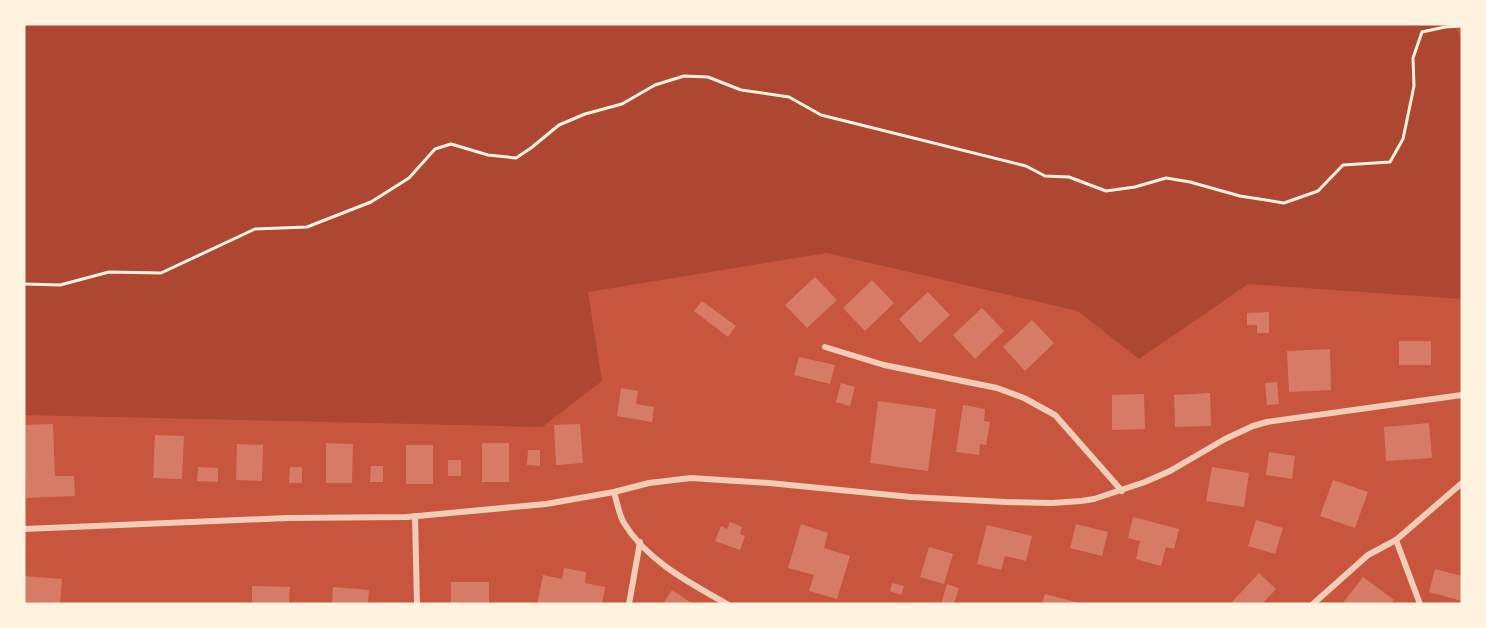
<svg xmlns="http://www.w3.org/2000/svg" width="1486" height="628" viewBox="0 0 1486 628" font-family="Roboto,sans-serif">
<rect width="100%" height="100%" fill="#c8553d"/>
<path fill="#ae4732" d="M24,24h1430l8,16v259l-214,-15 -109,75 -61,-48 -251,-58 -239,39 14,89 -60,46 -518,-12z"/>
<g fill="#d67c66">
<path d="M815,277l22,23 -30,28 -22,-23z"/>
<path d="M872,280l22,23 -29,28 -22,-23z"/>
<path d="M928,292l22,23 -30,28 -21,-24z"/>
<path d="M702,301l34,25 -8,11 -34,-26z"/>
<path d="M982,308l22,23 -29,28 -22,-24z"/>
<path d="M1269,312v21h-12v-8h-10v-12z"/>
<path d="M1032,320l22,23 -29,28 -22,-24z"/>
<rect x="1399" y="341" width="32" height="24"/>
<path d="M1330,349l1,41 -42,2 -2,-41z"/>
<path d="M799,357l36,8 -5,19 -36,-9z"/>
<path d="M1277,382l2,22 -12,1 -2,-22z"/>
<path d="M841,383l14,4 -5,19 -14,-4z"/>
<path d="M621,388l17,3 -2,13 18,3 -2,15 -35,-6z"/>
<path d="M1210,393l1,33 -36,1 -1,-32z"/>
<path d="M1144,394l1,35 -33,1v-35z"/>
<path d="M878,401l58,8 -8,62 -58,-8z"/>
<path d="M963,405l22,4 -1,12 6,1 -4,23 -6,-1 -1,11 -23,-3z"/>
<path d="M1429,423l3,35 -46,3 -2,-34z"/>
<path d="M53,424l2,52h19l1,20 -49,2 -2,-73z"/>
<path d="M580,424l3,39 -27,2 -2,-40z"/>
<path d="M155,435l29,1 -2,43 -29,-1z"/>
<path d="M326,443l27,1 -1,39h-26z"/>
<rect x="482" y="443" width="27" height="39"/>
<path d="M237,444l26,1 -1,36 -26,-1z"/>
<rect x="406" y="445" width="27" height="39"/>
<path d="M528,450h12v16l-13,-1z"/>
<path d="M1269,452l26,4 -3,23 -26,-4z"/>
<rect x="448" y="460" width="13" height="16"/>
<path d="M371,466h12v16h-13z"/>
<path d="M198,467l20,1v14l-21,-1z"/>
<path d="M290,467h12v16h-13z"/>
<path d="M1212,467l37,6 -5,34 -38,-6z"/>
<path d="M1333,480l35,12 -13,36 -35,-12z"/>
<path d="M1133,517l46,12 -5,20 -8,-2 -5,19 -25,-7 4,-18 -12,-3z"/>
<path d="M1256,520l27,8 -8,26 -27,-8z"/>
<path d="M730,522l12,5 -2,7 5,2 -5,14 -25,-9 6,-15 6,3z"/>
<path d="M801,524l27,9 -4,15 26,8 -13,43 -28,-8 5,-16 -26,-7z"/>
<path d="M1076,524l32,8 -6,24 -32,-8z"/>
<path d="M987,525l45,11 -6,25 -21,-5 -4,14 -24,-6z"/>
<path d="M929,547l24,7 -9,30 -24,-7z"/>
<path d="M564,568l22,4 -1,11 20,4 -3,17h-65l6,-29 19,4z"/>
<path d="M1435,569l27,7v25l-33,-9z"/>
<path d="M1259,573l17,16 -14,15h-29l-2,-1z"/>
<path d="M24,576l38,3 -2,25 -36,-2z"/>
<path d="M1363,577l31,23 -3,4h-49z"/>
<rect x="451" y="582" width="38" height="22"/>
<path d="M892,583l12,3 -3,9 -11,-4z"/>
<path d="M947,584l12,4 -5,16h-13z"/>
<path d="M252,586l38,1 -1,17h-37z"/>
<path d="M333,587l36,3 -1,14h-36z"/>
<path d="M672,590l21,14h-30z"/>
<path d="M1045,594l35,9v1h-38z"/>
</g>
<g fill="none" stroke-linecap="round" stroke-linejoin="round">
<path stroke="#fff3e0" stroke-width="3" d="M24,284l36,1 49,-13 52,1 94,-44 52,-2 64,-25 38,-24 26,-29 16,-5 37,11 28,3 15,-10 28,-23 26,-11 37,-10 33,-19 29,-9 24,1 33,13 48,7 32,18 205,51 19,10 24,1 37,14 29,-4 31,-9 24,4 50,14 44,7 34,-12 25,-26 47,-3 13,-23 11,-53 -1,-28 9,-26 23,-5 17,-1"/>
<g stroke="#f1ccb7" stroke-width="6">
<path d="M825,347l59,18 113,23 27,10 31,17 67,76"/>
<path d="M614,492c3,10 5,23 10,31 23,38 66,60 103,81"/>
<path d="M415,516l2,88"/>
<path d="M24,529l263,-11 120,-1 139,-13 68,-12 35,-9 42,-5 78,5 142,14 95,5 46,1 29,-2 13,-2 51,-17 25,-11 55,-32 28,-13 14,-4 195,-27"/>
<path d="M1396,540l24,64"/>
<path d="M629,604l11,-62"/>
<path d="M1313,604l55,-49 28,-15 66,-57"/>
</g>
</g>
<rect width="1486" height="628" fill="none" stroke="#fff3e0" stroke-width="51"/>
</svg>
